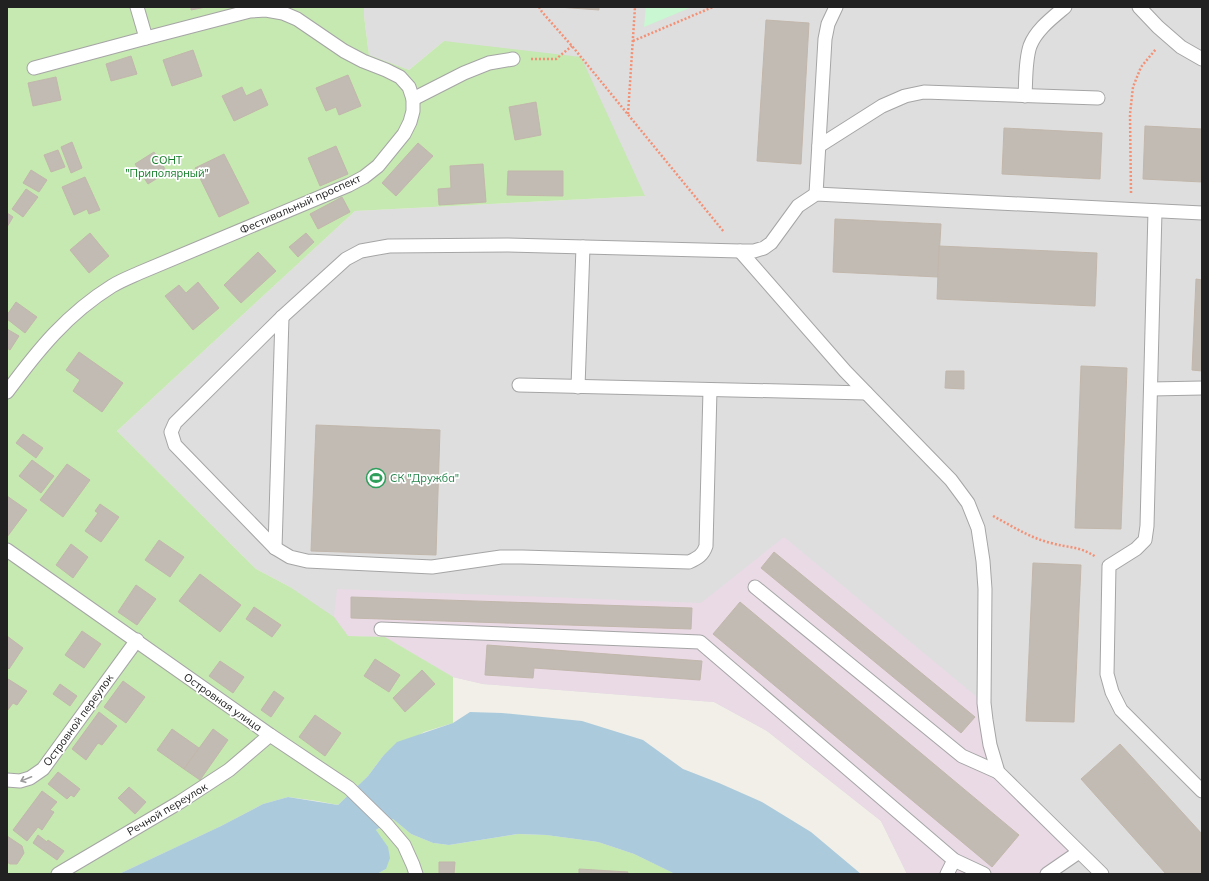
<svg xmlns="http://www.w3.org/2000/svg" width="1209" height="881" viewBox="0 0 1209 881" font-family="Mulish,sans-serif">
<rect width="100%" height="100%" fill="#f1efe8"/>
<path fill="#dfdede" d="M364,7h838v867h-295l-26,-53 -114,-90 -53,-29 -231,-18 -30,-7 -68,-40 -37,-1 -58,-49 -34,-18 -139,-138 238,-220 290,-15 -201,-155 -35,29 -40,-15 -5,-39z"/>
<path fill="#e9dae5" d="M784,537l200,166 14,69 81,80 -32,22h-140l-26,-53 -114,-90 -53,-29 -231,-18 -30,-7 -68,-40 -37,-1 -14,-19 3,-28 364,14z"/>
<g fill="#c6e8b1">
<path d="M7,7h357v9l5,39 40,15 35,-29 137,16 64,139 -290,15 -238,220 139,138 34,18 44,30 14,19 37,1 68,40v46l-29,9 -41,24 -15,20 -30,29 -21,-4 -29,-4 -25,7 -42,22 -102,48h-112z"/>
<path d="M393,819l18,15 22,9 16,2 69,-11 28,1 52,7 36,12 41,20h-298l9,-5 -10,-39z"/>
</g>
<path fill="#c8f7d1" d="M646,7h46l-48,20z"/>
<path fill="#abcbdc" d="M470,712l32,1 80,8 61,19 40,29 36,14 43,19 49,30 50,42h-186l-41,-20 -36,-12 -52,-7 -28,-1 -69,11 -16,-2 -22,-9 -18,-15 -17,11 12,17 2,11 -4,11 -9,5h-258l102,-48 42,-22 25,-7 50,8 30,-29 15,-20 14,-14 56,-19z"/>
<g fill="#c1bbb4" stroke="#c2b7ab">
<path d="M191,7h15l-15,3z"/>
<path d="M558,7h41v3z"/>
<path d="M766,20l43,3 -8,141 -44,-3z"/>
<path d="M193,50l9,26 -30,10 -9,-26z"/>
<path d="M131,56l6,18 -26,7 -5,-17z"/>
<path d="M348,75l13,31 -22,9 -3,-8 -10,4 -10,-23z"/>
<path d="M56,77l5,23 -28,6 -5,-23z"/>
<path d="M242,87l4,9 15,-7 7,16 -34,16 -12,-25z"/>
<path d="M536,102l5,33 -26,5 -6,-33z"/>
<path d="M1145,126l57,3v53l-59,-3z"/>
<path d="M1004,128l98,5 -2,46 -98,-5z"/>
<path d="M72,142l10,26 -11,5 -10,-26z"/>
<path d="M418,143l15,13 -37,40 -14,-13z"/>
<path d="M336,146l12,28 -28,12 -12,-28z"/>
<path d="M58,150l7,17 -14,5 -7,-17z"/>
<path d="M154,152l13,20 -19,12 -13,-20z"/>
<path d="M224,154l25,49 -30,14 -24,-49z"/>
<path d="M483,164l3,38 -47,3 -1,-16 13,-1 -1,-22z"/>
<path d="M31,170l16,10 -8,12 -16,-9z"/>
<path d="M508,171h55v25l-56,-1z"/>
<path d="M85,177l15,33 -11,4 -2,-5 -13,6 -12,-28z"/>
<path d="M26,189l12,8 -15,20 -11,-8z"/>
<path d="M342,197l8,15 -32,17 -8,-15z"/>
<path d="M7,213l6,4 -6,10z"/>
<path d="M835,219l106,5 -3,53 -105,-5z"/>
<path d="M90,233l19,23 -20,17 -19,-23z"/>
<path d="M306,233l8,9 -16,15 -9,-10z"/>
<path d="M939,246l158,7 -2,53 -158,-7z"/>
<path d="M258,252l18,19 -35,32 -17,-18z"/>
<path d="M1196,279l6,1v91l-10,-1z"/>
<path d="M198,282l21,26 -26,22 -28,-34 14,-11 7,8z"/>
<path d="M16,302l21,15 -12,16 -18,-14v-4z"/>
<path d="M7,329l12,7 -9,14 -3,-2z"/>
<path d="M79,352l44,31 -21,29 -29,-21 7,-11 -14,-10z"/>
<path d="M1081,366l46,2 -6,161 -46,-1z"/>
<path d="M946,371h18v18l-19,-1z"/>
<path d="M316,425l124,5 -4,125 -125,-4z"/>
<path d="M23,434l20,14 -7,10 -20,-15z"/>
<path d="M32,460l22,16 -13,17 -22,-17z"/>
<path d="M67,464l23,16 -27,37 -23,-17z"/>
<path d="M7,496l20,14 -20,27z"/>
<path d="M100,504l19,13 -18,25 -16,-11 13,-18 -3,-2z"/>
<path d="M159,540l25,17 -14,20 -25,-17z"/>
<path d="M71,544l17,13 -15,21 -17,-13z"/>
<path d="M774,552l201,165 -14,16 -200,-165z"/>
<path d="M1033,563l48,2 -7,157 -48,-1z"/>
<path d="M200,574l41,31 -21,27 -41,-31z"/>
<path d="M136,585l20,14 -19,26 -19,-13z"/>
<path d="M351,597l341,11 -1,21 -340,-11z"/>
<path d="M740,602l279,233 -27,32 -279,-233z"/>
<path d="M254,607l27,18 -9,12 -26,-18z"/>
<path d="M82,631l19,13 -17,24 -19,-13z"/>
<path d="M7,636l16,12 -14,21 -2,-2z"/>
<path d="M487,645l215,16 -2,19 -166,-12 -1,10 -48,-3z"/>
<path d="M375,659l25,16 -11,17 -25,-16z"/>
<path d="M220,661l24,16 -11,16 -24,-17z"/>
<path d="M422,670l13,14 -30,28 -12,-14z"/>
<path d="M8,679l19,12 -10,14 -4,-2 -6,8v-30z"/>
<path d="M123,681l22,16 -19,26 -22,-16z"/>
<path d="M60,684l17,12 -7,10 -17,-12z"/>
<path d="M274,691l10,7 -13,19 -10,-7z"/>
<path d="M99,712l18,14 -15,19 -4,-2 -12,17 -14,-11z"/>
<path d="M315,715l26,18 -16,23 -26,-19z"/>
<path d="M172,729l27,19 -15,21 -27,-19z"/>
<path d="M213,729l15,11 -28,40 -16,-11z"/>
<path d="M1120,744l82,90v40h-36l-85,-95z"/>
<path d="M58,772l22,17 -6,8 -3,-2 -4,4 -19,-15z"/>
<path d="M129,787l17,15 -11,12 -17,-16z"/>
<path d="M42,791l15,11 -7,8 4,2 -12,18 -4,-3 -11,14 -14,-11z"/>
<path d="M38,835l9,7 1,-2 16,11 -7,9 -24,-17z"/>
<path d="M7,836l15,10 2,7 -7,11h-7l-3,-2z"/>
<path d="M439,862h16l-1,12h-15z"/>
<path d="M579,869l49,3 -1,2h-48z"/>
</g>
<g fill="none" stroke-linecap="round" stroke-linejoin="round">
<defs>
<g id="service">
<path d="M1139,7l19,20 23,20 21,12"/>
<path d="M34,68l112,-30"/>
<path d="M1025,96c1,-16 0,-35 5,-50 6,-16 22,-28 35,-39"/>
<path d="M413,99l51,-26 25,-10 24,-4"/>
<path d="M819,146l63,-40 23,-10 19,-4 174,6"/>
<path d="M816,194l9,-155 3,-15 8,-17"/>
<path d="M1155,211l-8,315 -2,14 -9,9 -27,17 -2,108 5,18 9,18 81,81"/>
<path d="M740,251l105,120 106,109 17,23 10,25 5,33 2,28 -1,114 2,17 4,25 8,27 104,102"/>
<path d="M519,385l347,8"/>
<path d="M578,387l5,-140"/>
<path d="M1151,389l51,-1"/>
<path d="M710,390l-4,156c-3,9 -8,12 -17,16l-167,-5h-21l-69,10 -125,-6 -17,-4 -15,-9 -100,-103 -4,-13 4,-9 107,-106 64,-58 15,-8 28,-5 118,-1 233,6h14l10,-3 7,-5 27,-37 18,-12 386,19"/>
<path d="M7,392c31,-42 60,-78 105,-106 8,-5 18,-9 27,-13l210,-88 15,-8 14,-11 26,-32 6,-12 3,-11v-12l-4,-12 -9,-10 -14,-7 -23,-9 -19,-10 -47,-32 -14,-6 -17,-3 -16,1 -104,27 -9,-31"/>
<path d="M275,548l7,-231"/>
<path d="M7,550l263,185 79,53 38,37 17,20 9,20 3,9"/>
<path d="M755,587l207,169 36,16"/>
<path d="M381,629l319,13 254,218 30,14"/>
<path d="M7,780l13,1 10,-3 13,-9 94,-129"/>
<path d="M58,874l122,-72 49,-32 41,-35"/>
<path d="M947,874l7,-14"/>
<path d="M1047,874l32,-22"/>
</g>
</defs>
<use href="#service" stroke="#a5a5a5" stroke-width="15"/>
<g stroke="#f39176" stroke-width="2.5" stroke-dasharray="2 2" stroke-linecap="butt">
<path d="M539,7l3,5 30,34 152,186"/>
<path d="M633,41l80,-34"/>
<path d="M531,59h25l16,-13"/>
<path d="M628,114l7,-107"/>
<path d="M1131,193l-1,-79 3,-27 8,-20 15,-18"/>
<path d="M993,516c19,10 37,22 58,27 17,5 29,3 45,14"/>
</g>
<use href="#service" stroke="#fff" stroke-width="13"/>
</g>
<defs><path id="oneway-shaft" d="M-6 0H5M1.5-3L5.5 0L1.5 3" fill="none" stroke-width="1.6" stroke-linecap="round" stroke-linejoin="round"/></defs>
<use stroke="#9b9b9b" href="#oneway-shaft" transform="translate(26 779) rotate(158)"/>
<defs>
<symbol id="stadium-ring" viewBox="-11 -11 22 22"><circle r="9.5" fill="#fff" stroke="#2e9e5b" stroke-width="1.5"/><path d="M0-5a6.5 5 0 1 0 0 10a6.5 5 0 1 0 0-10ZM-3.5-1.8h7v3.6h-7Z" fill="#2e9e5b"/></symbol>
</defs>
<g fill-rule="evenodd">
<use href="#stadium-ring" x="365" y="467" width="22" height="22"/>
</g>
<g text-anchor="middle" stroke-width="3.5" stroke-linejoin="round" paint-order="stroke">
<g font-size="11" fill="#117c26" stroke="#fff">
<text x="167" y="164">СОНТ<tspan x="167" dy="13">"Приполярный"</tspan></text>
</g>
<g font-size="11" fill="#212121" stroke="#fff">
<text transform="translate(300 204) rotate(-24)" y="4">Фестивальный проспект</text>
<text transform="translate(223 702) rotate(35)" y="4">Островная улица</text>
<text transform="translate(78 720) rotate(-54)" y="4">Островной переулок</text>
<text transform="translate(167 809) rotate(-31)" y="4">Речной переулок</text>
</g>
<g font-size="11" fill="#27864d" stroke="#fff" text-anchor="start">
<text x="390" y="482">СК "Дружба"</text>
</g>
</g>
<rect width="1209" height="881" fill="none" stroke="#212121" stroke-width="16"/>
</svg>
